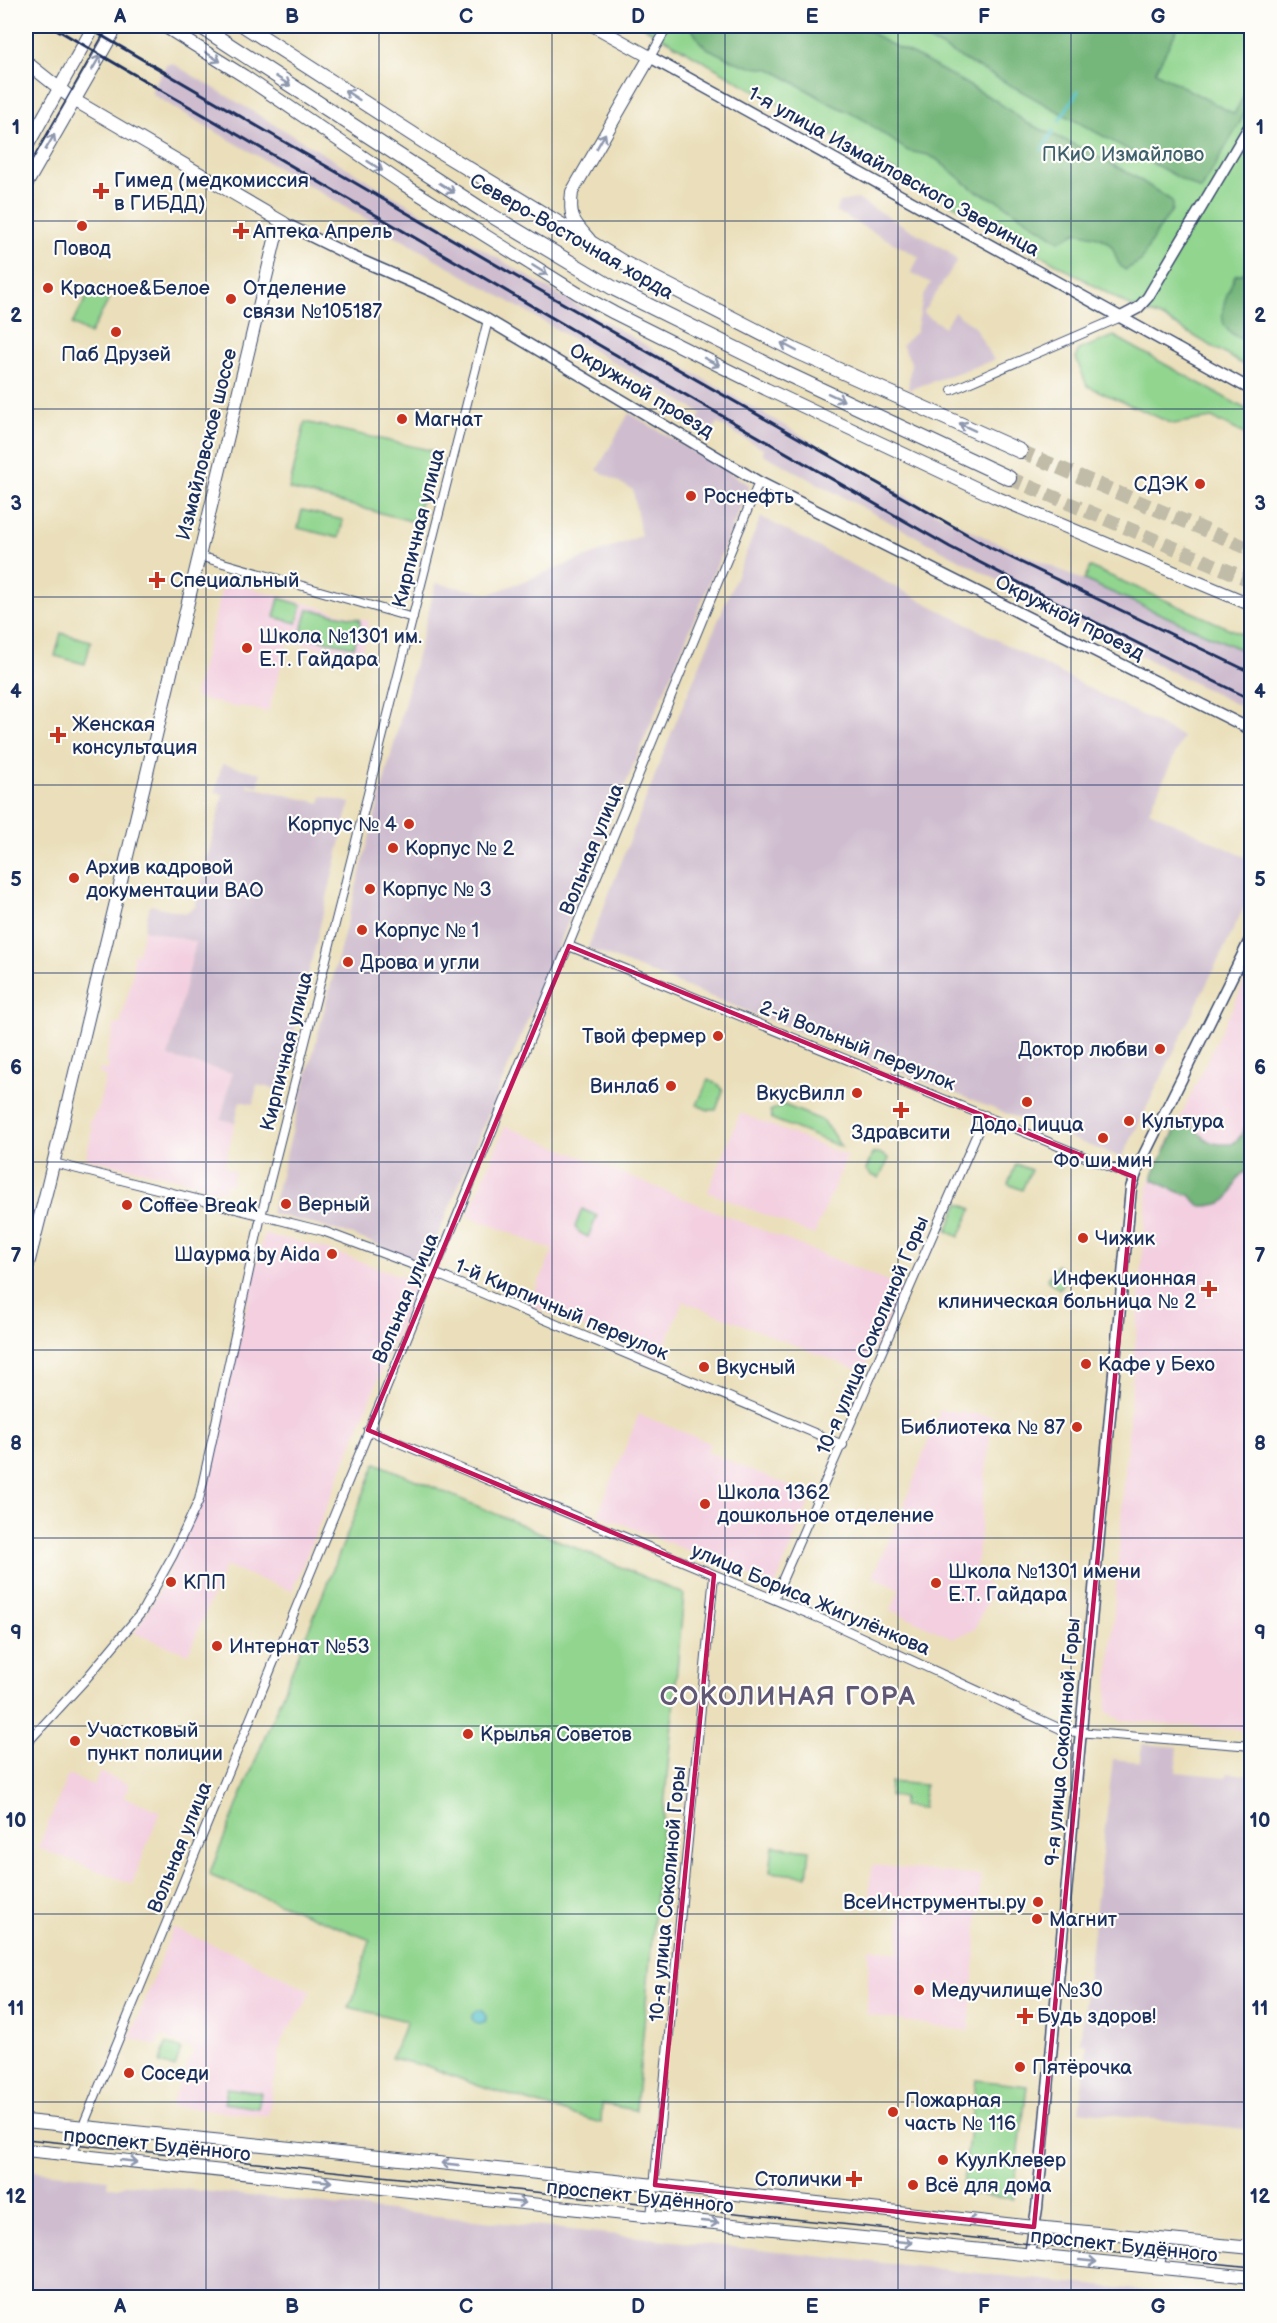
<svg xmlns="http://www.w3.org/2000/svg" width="1277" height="2323" viewBox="0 0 1277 2323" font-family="'Balsamiq Sans',sans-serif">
<rect width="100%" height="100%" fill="#fdfcf7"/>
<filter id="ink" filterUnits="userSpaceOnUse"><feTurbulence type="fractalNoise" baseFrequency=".0167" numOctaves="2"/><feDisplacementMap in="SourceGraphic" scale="12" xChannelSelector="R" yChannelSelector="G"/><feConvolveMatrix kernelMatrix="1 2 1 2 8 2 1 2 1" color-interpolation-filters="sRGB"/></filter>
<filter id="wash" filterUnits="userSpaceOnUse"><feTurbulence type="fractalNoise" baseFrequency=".008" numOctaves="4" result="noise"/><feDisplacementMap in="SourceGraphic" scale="24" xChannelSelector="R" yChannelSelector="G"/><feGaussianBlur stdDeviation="1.35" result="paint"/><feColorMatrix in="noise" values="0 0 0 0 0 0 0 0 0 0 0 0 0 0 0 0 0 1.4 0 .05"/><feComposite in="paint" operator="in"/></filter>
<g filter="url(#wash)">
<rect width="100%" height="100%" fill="#eadfba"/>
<g fill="#f3cfe0">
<path d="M224,581l145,40 -8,34 -73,-13 -20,70 -28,-6 -1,2 -45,-11z"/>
<path d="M144,930l52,12 -28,115 64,16 -11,46 14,4 -11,44 11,4 -4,14 -5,-1 -2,7 -23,-3v-4l-115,-26 7,-32 -5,-1 10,-16 8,-33 -7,-2 1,-5 8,1 1,-6 -4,-1 10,-39 5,1 13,-51v-21l5,1z"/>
<path d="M1249,973l3,1 -1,757 -131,-11 -14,-9 42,-527z"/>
<path d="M740,1113l107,43 -33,79 -106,-43z"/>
<path d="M505,1126l398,161 -40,85 -180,-71 -24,58 -130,-54 24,-55 -85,-34z"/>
<path d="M264,1234l50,11 104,37 -126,309 -67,-25 -37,88 -54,-21 25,-41 41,-92z"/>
<path d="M940,1410l52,6 -16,154 16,22 -18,38 -22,8 -61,-28 9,-21 -28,-13 27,-57z"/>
<path d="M639,1414l71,29 -3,9 105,43 -37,91 -177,-72z"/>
<path d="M99,1772l30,12 -5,13 36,14 -28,73 -94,-36 30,-73 26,10z"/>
<path d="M872,1865l109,11 -12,155 -102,-16 2,-67 29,5 4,-54 -33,-3z"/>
<path d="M173,1928l70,29 68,34 -6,14 -23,34 -14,77 -98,-10 24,-56 -34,-14 -4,10 -26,-8z"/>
</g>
<g fill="#cfbdcf">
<path d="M172,63l372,223 375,218 61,31 271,119v58l-159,-81 -329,-177v-5l-46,-26 -4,6 -15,-9 3,-7 -526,-305 -23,-14v-5l14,-24z"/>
<path d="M857,199l91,52 9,10 -34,52 21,14 10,-15 20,14 20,34 -86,30 3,-28 -9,-17 14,-13 7,-35 8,-14 -20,-10 8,-16 -84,-46 5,-9z"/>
<path d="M629,413l121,72 -324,779 -76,-30 -79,-21 165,-630 54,11 151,-58 -8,-46 -36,-20z"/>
<path d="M761,517l422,220 -34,74 102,49v33l-129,265 -125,-48 -409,-162 83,-214z"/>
<path d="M222,764l39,9 -3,13 -11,-3v3l73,17 2,-7 28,7 -70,287 -23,-5 -4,19 -13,-3 -5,22 -14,-4 11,-46 -64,-16 28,-115 -52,-12 6,-25 36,8 9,-6 28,-112 -8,-3z"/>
<path d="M1142,1744l36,3 -2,25 51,5v-4l24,2 1,297 -8,57 -165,-18 8,-67 -7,-1 33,-284 27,3z"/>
<path d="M26,2170l82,9 -1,8 11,1 9,-4 75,7 1001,106h-1177z"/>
</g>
<g fill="#91d58f" stroke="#568276" stroke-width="1.5">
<path d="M642,26h609v343l-88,-51 -35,-13z"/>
<path d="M92,288l18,10 -20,36 -18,-10z"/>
<path d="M1114,336l137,76v25l-39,-19 -39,6 -86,-38 -11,-28 2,-8z"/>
<path d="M305,422l129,29 -19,71 -126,-33z"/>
<path d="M302,510l41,10 -4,18 -41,-10z"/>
<path d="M1090,567l161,71v16l-167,-74z"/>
<path d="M279,598l23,7 -5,18 -23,-6z"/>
<path d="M308,609l51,10 1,5 -6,23 -51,-11 -2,-3z"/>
<path d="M61,633l30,8 -6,23 -30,-8z"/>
<path d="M708,1080l10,4 5,7 -7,19h-8l-11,-5z"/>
<path d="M784,1105l37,15 9,10 11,17 -69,-28 -2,-8z"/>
<path d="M879,1153l8,4 2,2 -10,19 -8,-3 -5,-5 6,-16z"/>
<path d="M1016,1164l15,6 -9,20 -14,-6z"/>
<path d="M959,1203l13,6 -13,28 -12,-6z"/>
<path d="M582,1209l15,7 -9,21 -8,-4 -5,-6z"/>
<path d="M1057,1265l12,9 -10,15 -12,-9z"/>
<path d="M376,1463l308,131 -48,516 -34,-6 -1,19 -122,-37 -50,-19 -38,-9 16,-37 -59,-14 5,-8 17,-59 -161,-65z"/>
<path d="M890,1782l35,3 -2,23 -21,-2 1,-9 -14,-1z"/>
<path d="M773,1846l37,4 -3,26 -37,-4z"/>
<path d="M166,2044l15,5 -6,19 -15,-5z"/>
<path d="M976,2080l51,6 -14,113 -51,-6z"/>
<path d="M227,2088l34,5 -3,15 -34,-5z"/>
</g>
<g fill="#74b67a" stroke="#48726c" stroke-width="1.5">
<path d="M690,26h172l24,16 34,16 75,42 32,23 42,19 65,34 38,25v9l-17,25 -14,26 -16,9c-9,-7 -8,-12 -12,-21 -6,-13 -25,-14 -36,-17l-18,9 -59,-39 -26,-12 -38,-31 -8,-4 -20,-4 -49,-34 -28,-13 -60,-35 -20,-2 -18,-6 -26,-13 -7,-6z"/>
<path d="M903,26h276l-24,46 79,42 17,-32v21l-50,87z"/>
<path d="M1251,257v86c-7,-3 -19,-7 -24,-14 -12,-13 3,-40 8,-54l10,-2 2,-14z"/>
<path d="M1251,1117v53c-29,7 -3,37 -52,36l-9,-11 -9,-2 -28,-13v-5l21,-42 11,-15c4,6 20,22 26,24 7,3 15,2 21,2l8,-7z"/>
</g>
<circle fill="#56c3cd" stroke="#387996" stroke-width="1.5" cx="479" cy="2017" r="7"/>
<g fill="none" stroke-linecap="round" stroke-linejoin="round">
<g stroke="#56c3cd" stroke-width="3">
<path d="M1059,121l19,-30"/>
<path d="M1042,150l11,-19"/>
</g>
</g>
</g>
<g filter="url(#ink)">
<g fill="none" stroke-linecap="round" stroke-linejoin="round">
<g stroke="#c1bca8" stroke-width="14" stroke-dasharray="14 7" stroke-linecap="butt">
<path d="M1020,451l232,99"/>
<path d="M1009,478l243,103"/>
</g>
<defs>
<g id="minor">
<path d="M650,57l18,-31"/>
<path d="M952,390l169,-73"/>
<path d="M199,556l214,62"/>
<path d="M569,946l565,231"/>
<path d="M54,1163l269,68 104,39 416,175"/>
<path d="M368,1430l465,194 232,107 187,15"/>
<path d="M774,1599l211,-484"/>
<path d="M26,1744l59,-64 56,-67 32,-58 26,-55 62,-284 227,-896"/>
<path d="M71,2155l688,-1673"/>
<path d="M651,2217l63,-642"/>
<path d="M1160,2268l4,-30"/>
</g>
<g id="tertiary">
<path d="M650,57l602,333"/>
<path d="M284,223l67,33 90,39 47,25 271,162 493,248"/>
<path d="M1121,317l17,-9 10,-11 104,-175"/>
<path d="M1030,2255l7,-47 94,-1020 8,-23 113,-229"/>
</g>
<g id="secondary">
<path d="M164,26l80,50 159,108 174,109 37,20 152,76 229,108 257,108"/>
<path d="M26,62l48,38 210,123 -9,17 -227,945 -22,87"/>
<path d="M26,148l68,-122"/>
<path d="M26,185l91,-159"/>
<path d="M589,239c-17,-18 -20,-23 -17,-47l78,-135 -56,-31"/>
<path d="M26,2121l629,64 360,40 237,23"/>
<path d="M26,2150l608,65 618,62"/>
</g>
<g id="primary">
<path d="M200,26l284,185 129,77 174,86 222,104"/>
<path d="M245,26l186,120 193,117 172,88 224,100"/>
</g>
</defs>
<use href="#minor" stroke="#3a496c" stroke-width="10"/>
<use href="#tertiary" stroke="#3a496c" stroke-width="13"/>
<use href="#secondary" stroke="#3a496c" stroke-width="14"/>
<use href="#primary" stroke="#3a496c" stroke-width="16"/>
<use href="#minor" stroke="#fff" stroke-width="8"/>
<use href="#tertiary" stroke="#fff" stroke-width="10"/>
<use href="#secondary" stroke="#fff" stroke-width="12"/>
<use href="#primary" stroke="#fff" stroke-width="14"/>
<g stroke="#1b2f5e" stroke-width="1.5">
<path d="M26,171l82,-145"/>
<path d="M26,2139l1226,128"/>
</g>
<g stroke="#1b2f5e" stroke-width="3">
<path d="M51,26l560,326 339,195 145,75 157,78"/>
<path d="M85,26l451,262 455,260 261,125"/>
</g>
</g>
<defs><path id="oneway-shaft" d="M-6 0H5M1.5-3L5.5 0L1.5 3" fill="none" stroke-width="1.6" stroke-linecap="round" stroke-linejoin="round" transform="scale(1.5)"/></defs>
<g stroke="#8d97ae">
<use href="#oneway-shaft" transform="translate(213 57) rotate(32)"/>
<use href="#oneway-shaft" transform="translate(96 63) rotate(-60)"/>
<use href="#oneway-shaft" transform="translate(283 81) rotate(33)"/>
<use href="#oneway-shaft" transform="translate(352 95) rotate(-147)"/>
<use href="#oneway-shaft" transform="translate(601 141) rotate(-60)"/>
<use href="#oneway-shaft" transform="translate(50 142) rotate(-60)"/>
<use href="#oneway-shaft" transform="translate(375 166) rotate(33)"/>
<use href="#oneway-shaft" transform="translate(447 188) rotate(33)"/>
<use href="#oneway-shaft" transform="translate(540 270) rotate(32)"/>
<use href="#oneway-shaft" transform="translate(789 347) rotate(-152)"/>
<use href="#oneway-shaft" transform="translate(712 362) rotate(27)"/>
<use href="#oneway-shaft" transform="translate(836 397) rotate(25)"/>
<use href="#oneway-shaft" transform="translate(967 427) rotate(-155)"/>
<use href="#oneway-shaft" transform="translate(129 2161) rotate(6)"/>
<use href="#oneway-shaft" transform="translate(450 2164) rotate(-174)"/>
<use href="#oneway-shaft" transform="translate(323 2181) rotate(6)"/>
<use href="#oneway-shaft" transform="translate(517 2202) rotate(6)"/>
<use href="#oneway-shaft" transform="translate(976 2221) rotate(-174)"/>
<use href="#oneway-shaft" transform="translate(710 2222) rotate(6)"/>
<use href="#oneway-shaft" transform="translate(904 2242) rotate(6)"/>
<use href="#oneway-shaft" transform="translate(1088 2261) rotate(6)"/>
</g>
</g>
<path fill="none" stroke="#c2185b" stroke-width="4.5" stroke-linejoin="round" d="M569,946l565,231 -100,1050 -379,-42 59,-610 -346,-145z"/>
<path fill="none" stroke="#1b2f5e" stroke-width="1.5" stroke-opacity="0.55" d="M206,26v2272M379,26v2272M552,26v2272M725,26v2272M898,26v2272M1071,26v2272M26,221h1226M26,409h1226M26,597h1226M26,785h1226M26,973h1226M26,1162h1226M26,1350h1226M26,1538h1226M26,1726h1226M26,1914h1226M26,2102h1226"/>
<g fill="#c8321e" stroke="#fdfcf7" stroke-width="2">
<path d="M98 182h6v6h6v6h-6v6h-6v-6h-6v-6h6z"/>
<circle cx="82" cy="226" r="6"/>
<path d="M238 222h6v6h6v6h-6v6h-6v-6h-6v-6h6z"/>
<circle cx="48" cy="288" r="6"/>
<circle cx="231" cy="299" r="6"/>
<circle cx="116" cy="332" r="6"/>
<circle cx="402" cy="419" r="6"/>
<circle cx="1200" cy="484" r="6"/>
<circle cx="691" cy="496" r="6"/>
<path d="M154 571h6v6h6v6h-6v6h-6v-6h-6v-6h6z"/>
<circle cx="247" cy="648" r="6"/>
<path d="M55 726h6v6h6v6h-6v6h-6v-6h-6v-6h6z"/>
<circle cx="409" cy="824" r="6"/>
<circle cx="393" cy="848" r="6"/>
<circle cx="74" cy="878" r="6"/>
<circle cx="370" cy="889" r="6"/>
<circle cx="362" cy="930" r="6"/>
<circle cx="348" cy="962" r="6"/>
<circle cx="718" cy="1036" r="6"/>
<circle cx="1160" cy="1049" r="6"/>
<circle cx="671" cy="1086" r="6"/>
<circle cx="857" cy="1093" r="6"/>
<circle cx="1027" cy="1102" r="6"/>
<path d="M898 1101h6v6h6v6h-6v6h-6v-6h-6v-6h6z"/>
<circle cx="1129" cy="1121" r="6"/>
<circle cx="1103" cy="1138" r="6"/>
<circle cx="286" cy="1204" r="6"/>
<circle cx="127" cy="1205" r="6"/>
<circle cx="1083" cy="1238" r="6"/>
<circle cx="332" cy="1254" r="6"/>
<path d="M1206 1280h6v6h6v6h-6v6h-6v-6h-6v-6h6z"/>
<circle cx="1086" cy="1364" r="6"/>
<circle cx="704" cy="1367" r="6"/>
<circle cx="1077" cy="1427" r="6"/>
<circle cx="705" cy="1504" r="6"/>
<circle cx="171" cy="1582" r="6"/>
<circle cx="936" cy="1583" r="6"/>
<circle cx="217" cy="1646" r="6"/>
<circle cx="468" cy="1734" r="6"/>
<circle cx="75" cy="1741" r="6"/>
<circle cx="1038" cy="1902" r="6"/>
<circle cx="1037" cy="1919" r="6"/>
<circle cx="919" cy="1990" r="6"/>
<path d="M1022 2007h6v6h6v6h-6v6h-6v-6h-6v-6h6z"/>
<circle cx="1020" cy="2067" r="6"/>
<circle cx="129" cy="2073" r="6"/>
<circle cx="893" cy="2112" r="6"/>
<circle cx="943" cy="2160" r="6"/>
<path d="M851 2170h6v6h6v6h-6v6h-6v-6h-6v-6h6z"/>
<circle cx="913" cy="2185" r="6"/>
</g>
<g text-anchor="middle" stroke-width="4.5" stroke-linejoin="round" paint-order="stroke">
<g font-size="20" fill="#3e616d" stroke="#fdfcf7">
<text x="1123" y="161">ПКиО Измайлово</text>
</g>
<g font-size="20" fill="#1b2f5e" stroke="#fdfcf7">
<text transform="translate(894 171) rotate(29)" y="7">1-я улица Измайловского Зверинца</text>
<text transform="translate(572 236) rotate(30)" y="7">Северо-Восточная хорда</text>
<text transform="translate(642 390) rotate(31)" y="7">Окружной проезд</text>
<text transform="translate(206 444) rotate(-76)" y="7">Измайловское шоссе</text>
<text transform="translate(418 528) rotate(-76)" y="7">Кирпичная улица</text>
<text transform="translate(1070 617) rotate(27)" y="7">Окружной проезд</text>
<text transform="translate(591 849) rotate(-68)" y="7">Вольная улица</text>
<text transform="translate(858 1045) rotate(22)" y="7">2-й Вольный переулок</text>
<text transform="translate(286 1051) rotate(-76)" y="7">Кирпичная улица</text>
<text transform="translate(405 1298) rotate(-67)" y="7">Вольная улица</text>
<text transform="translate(562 1309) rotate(23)" y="7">1-й Кирпичный переулок</text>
<text transform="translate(872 1335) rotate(-67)" y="7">10-я улица Соколиной Горы</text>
<text transform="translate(811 1599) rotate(23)" y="7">улица Бориса Жигулёнкова</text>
<text transform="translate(1062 1742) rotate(-85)" y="7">9-я улица Соколиной Горы</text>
<text transform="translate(179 1847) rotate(-68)" y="7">Вольная улица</text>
<text transform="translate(667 1894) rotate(-85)" y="7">10-я улица Соколиной Горы</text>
<text transform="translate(157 2144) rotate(6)" y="7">проспект Будённого</text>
<text transform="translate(640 2196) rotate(6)" y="7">проспект Будённого</text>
<text transform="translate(1124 2245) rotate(6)" y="7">проспект Будённого</text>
</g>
<g font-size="20" fill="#1b2f5e" stroke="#fdfcf7" text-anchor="start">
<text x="114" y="187">Гимед (медкомиссия<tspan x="114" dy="23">в ГИБДД)</tspan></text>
<text x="253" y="238">Аптека Апрель</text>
<text x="82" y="255" text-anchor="middle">Повод</text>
<text x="60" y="295">Красное&amp;Белое</text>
<text x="243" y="295">Отделение<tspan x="243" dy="23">связи №105187</tspan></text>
<text x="116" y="361" text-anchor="middle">Паб Друзей</text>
<text x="414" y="426">Магнат</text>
<text x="1188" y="491" text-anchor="end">СДЭК</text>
<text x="703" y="503">Роснефть</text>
<text x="170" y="587">Специальный</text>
<text x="259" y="643">Школа №1301 им.<tspan x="259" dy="23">Е.Т. Гайдара</tspan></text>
<text x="72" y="731">Женская<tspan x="72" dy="23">консультация</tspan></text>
<text x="397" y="831" text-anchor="end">Корпус № 4</text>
<text x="405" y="855">Корпус № 2</text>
<text x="86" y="874">Архив кадровой<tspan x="86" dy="23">документации ВАО</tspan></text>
<text x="382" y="896">Корпус № 3</text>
<text x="374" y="937">Корпус № 1</text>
<text x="360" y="969">Дрова и угли</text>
<text x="706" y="1043" text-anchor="end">Твой фермер</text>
<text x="1148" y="1056" text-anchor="end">Доктор любви</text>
<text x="659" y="1093" text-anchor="end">Винлаб</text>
<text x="845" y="1100" text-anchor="end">ВкусВилл</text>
<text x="1141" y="1128">Культура</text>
<text x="1027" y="1131" text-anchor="middle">Додо Пицца</text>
<text x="901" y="1139" text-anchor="middle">Здравсити</text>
<text x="1103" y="1167" text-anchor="middle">Фо ши мин</text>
<text x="298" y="1211">Верный</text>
<text x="139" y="1212">Coffee Break</text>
<text x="1095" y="1245">Чижик</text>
<text x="320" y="1261" text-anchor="end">Шаурма by Aida</text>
<text x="1196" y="1285" text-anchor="end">Инфекционная<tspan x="1196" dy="23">клиническая больница № 2</tspan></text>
<text x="1098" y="1371">Кафе у Бехо</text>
<text x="716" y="1374">Вкусный</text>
<text x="1065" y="1434" text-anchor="end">Библиотека № 87</text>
<text x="717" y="1499">Школа 1362<tspan x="717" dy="23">дошкольное отделение</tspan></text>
<text x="948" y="1578">Школа №1301 имени<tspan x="948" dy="23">Е.Т. Гайдара</tspan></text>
<text x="183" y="1589">КПП</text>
<text x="229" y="1653">Интернат №53</text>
<text x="87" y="1737">Участковый<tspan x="87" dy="23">пункт полиции</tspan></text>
<text x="480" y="1741">Крылья Советов</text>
<text x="1026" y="1909" text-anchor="end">ВсеИнструменты.ру</text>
<text x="1049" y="1926">Магнит</text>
<text x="931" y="1997">Медучилище №30</text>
<text x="1037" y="2023">Будь здоров!</text>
<text x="1032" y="2074">Пятёрочка</text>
<text x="141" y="2080">Соседи</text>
<text x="905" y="2107">Пожарная<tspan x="905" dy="23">часть № 116</tspan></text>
<text x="955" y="2167">КуулКлевер</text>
<text x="842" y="2186" text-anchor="end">Столички</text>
<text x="925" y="2192">Всё для дома</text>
</g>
<g font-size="26" font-weight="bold" letter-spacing="1.5" fill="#605875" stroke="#fdfcf7">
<text x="788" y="1705">СОКОЛИНАЯ ГОРА</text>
</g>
</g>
<rect width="1277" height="2323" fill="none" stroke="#fdfcf7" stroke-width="66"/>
<rect x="33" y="33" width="1211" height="2257" fill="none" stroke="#1b2f5e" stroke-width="2"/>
<g font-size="20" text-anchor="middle" font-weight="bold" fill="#1b2f5e">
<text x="120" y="23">A</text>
<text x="292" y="23">B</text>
<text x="466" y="23">C</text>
<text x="638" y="23">D</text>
<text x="812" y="23">E</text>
<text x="984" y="23">F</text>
<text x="1158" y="23">G</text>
<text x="16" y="134">1</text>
<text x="1260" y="134">1</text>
<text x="16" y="322">2</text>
<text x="1260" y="322">2</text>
<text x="16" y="510">3</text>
<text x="1260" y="510">3</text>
<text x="16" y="698">4</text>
<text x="1260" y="698">4</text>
<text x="16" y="886">5</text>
<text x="1260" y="886">5</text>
<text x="16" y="1074">6</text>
<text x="1260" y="1074">6</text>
<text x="16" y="1262">7</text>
<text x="1260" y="1262">7</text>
<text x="16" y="1450">8</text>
<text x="1260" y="1450">8</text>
<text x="16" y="1639">9</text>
<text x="1260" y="1639">9</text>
<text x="16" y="1827">10</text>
<text x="1260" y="1827">10</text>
<text x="16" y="2015">11</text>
<text x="1260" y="2015">11</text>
<text x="16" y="2203">12</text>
<text x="1260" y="2203">12</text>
<text x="120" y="2313">A</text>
<text x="292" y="2313">B</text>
<text x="466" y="2313">C</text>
<text x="638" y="2313">D</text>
<text x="812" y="2313">E</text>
<text x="984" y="2313">F</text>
<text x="1158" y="2313">G</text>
</g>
</svg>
